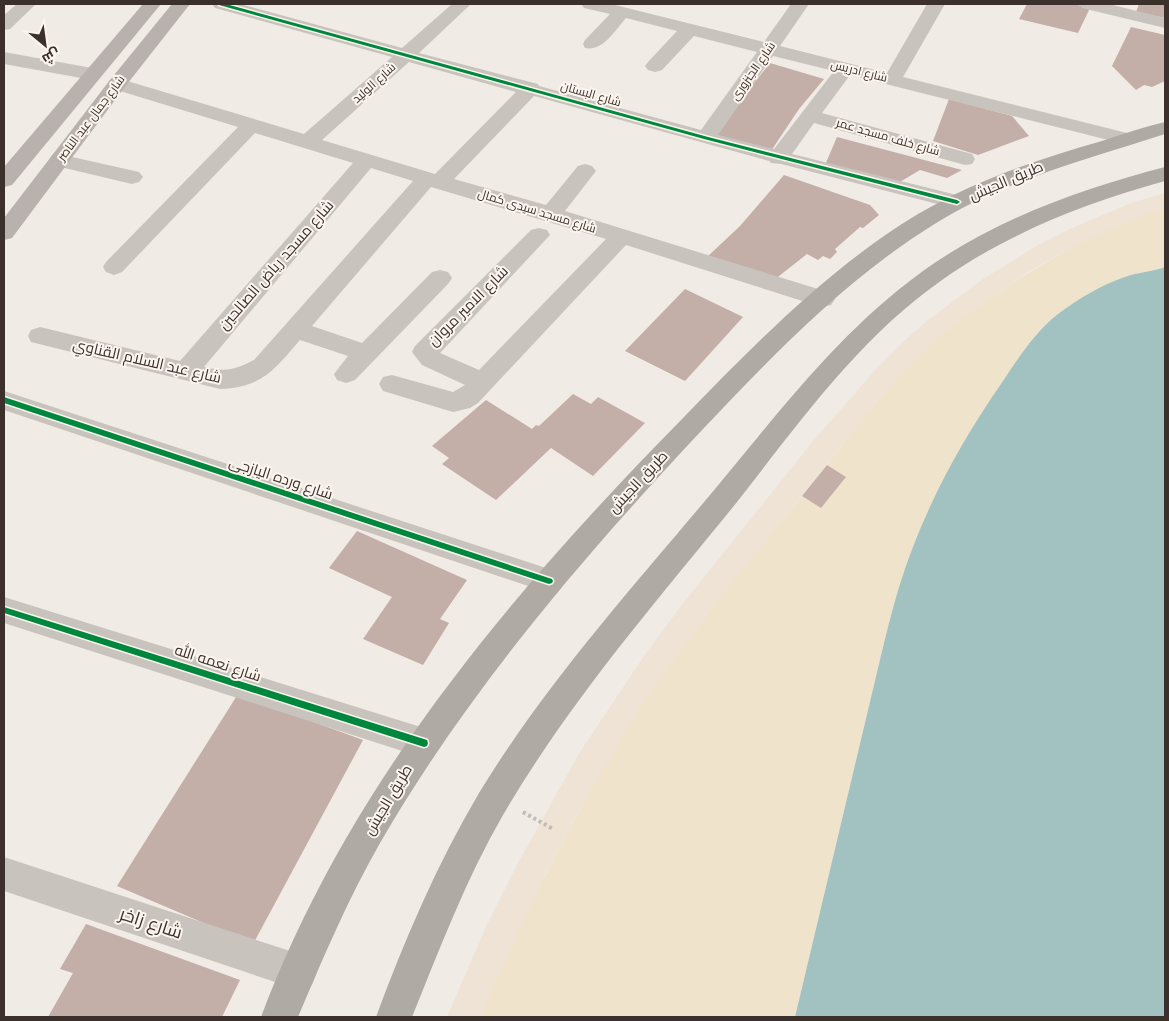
<svg xmlns="http://www.w3.org/2000/svg" width="1169" height="1021" viewBox="0 0 1169 1021" font-family="Inter,Cairo,sans-serif">
<rect width="100%" height="100%" fill="#f0ebe5"/>
<path fill="#efe3cc" d="M1165,208v59c-13,5 -27,5 -40,10 -24,8 -47,22 -67,37 -24,18 -40,45 -57,70 -43,62 -78,128 -101,200 -6,19 -11,39 -16,59l-89,374h-315c46,-106 96,-210 159,-308 49,-75 106,-143 163,-213l19,11 25,-30 -19,-12c36,-46 72,-94 117,-133 13,-11 27,-20 40,-29 56,-40 115,-74 181,-95z"/>
<path fill="#eee3d5" d="M1165,193v15l-50,19 -59,29 -28,16 -83,59 -31,30 -38,42 -174,217 -63,90 -63,105 -31,60 -65,142h-33l38,-88 32,-64 63,-113 64,-96 37,-50 133,-166 64,-73 24,-24 26,-23 55,-41 57,-35 30,-15 61,-26z"/>
<path fill="#a1c2c1" d="M1165,267v750h-370l89,-374c5,-20 10,-40 16,-59 23,-73 59,-140 103,-203 16,-24 32,-49 55,-67 20,-15 43,-29 67,-37 13,-5 27,-5 40,-10z"/>
<g fill="#c3afa7">
<path d="M1027,4h47l16,4 -12,25 -59,-14z"/>
<path d="M1139,4h26v14l-29,-6z"/>
<path d="M1131,27l34,8v46l-13,6 -8,-2 -8,5 -24,-24z"/>
<path d="M770,63l54,16 -25,30 -28,42 -57,-17z"/>
<path d="M949,99l63,17 17,20 -51,19 -45,-14z"/>
<path d="M837,137l125,33 -15,8 -27,-8 -27,16 -68,-21z"/>
<path d="M784,175l86,30 9,10 -16,13 -3,-1 -25,22 2,3 -7,7 -7,-3 -5,4 -11,-6 -33,26 -68,-22 34,-32z"/>
<path d="M685,289l58,28 -58,64 -60,-30z"/>
<path d="M573,394l18,10 7,-7 47,26 -52,53 -42,-28 -55,52 -54,-36 7,-6 -17,-12 54,-46 46,29 4,-4 3,1z"/>
<path d="M827,465l19,12 -25,31 -19,-12z"/>
<path d="M357,531l110,49 -27,39 9,4 -26,42 -60,-26 29,-42 -63,-29z"/>
<path d="M238,694l125,46 -110,204 -136,-58z"/>
<path d="M86,924l154,56 -18,37h-174l25,-44 -13,-4z"/>
</g>
<g fill="none" stroke-linecap="round" stroke-linejoin="round">
<path stroke="#c2bbb6" stroke-width="4" stroke-dasharray="3 3" stroke-linecap="butt" d="M523,812l30,17"/>
<g fill="#c9c3be" fill-rule="evenodd">
<path d="M17,4h19l-26,25 -6,1v-15z"/>
<path d="M212,4h28l162,44 50,-44h19l-52,49 119,31 1,2 162,44 56,-78 -63,-16 -32,34 -7,2 -7,-2 -3,-4 3,-4 29,-31 -51,-13c-11,12 -23,34 -41,30l-2,-4 2,-4 25,-26 -26,-6 -3,-4h30l153,38 27,-38h18l-29,42 107,27 40,-69h18l-42,73 232,58 3,4 -3,4 -7,2 -278,-70 -28,38 150,41 3,5 -3,5 -7,1 -151,-42 -22,31 173,43 3,5 -3,5 -8,2 -176,-45 -10,-1 -2,-2 -235,-65 -80,83 92,26 32,-39 7,-2 7,2 4,5 -31,40 266,82 4,6 -4,6 -8,2 -8,-2 -189,-60 -148,158 -8,5 -17,4 -70,-21 -4,-7 4,-7 9,-2 61,17 12,-7 -43,-20 -10,-13 3,-6 116,-116 8,-2 8,2 3,5 -110,118 39,17 127,-131 -175,-52 -119,139 50,17 70,-71 8,-2 8,2 4,6 -4,6 -93,96 -9,3 -9,-3 -3,-6 14,-18 -48,-16c-26,30 -37,47 -80,49l-189,-47 -3,-6 3,-6 9,-3 140,34 173,-198 -98,-30 -133,139 -8,3 -8,-3 -3,-5 3,-5 132,-135 -128,-39 -3,-4 3,-4 7,-2 7,2 180,54 88,-77 -177,-49zM773,56l61,15 -60,78 -56,-14zM409,62l107,30 -81,82 -113,-34zM371,168l42,13 -159,179c-20,10 -27,12 -50,7z"/>
<path d="M1079,4h30l56,14v10l-83,-20z"/>
<path d="M4,52l88,16 7,2 3,4 -3,4 -7,2 -88,-16z"/>
<path d="M59,154l80,18 4,5 -4,5 -7,2 -80,-19 -3,-5 3,-5z"/>
<path d="M4,391l545,178 10,3 4,9 -4,9 -10,3 -545,-183z"/>
<path d="M4,597l420,131 11,4 5,11 -5,11 -11,4 -420,-135z"/>
<path d="M4,857l295,97 13,5 5,13 -5,13 -13,5 -295,-99z"/>
</g>
<g fill="#b8b1ad" fill-rule="evenodd">
<path d="M143,4h18l-149,181 -8,2v-20z"/>
<path d="M172,4h18l-66,84 -112,150 -8,2v-22l106,-138z"/>
</g>
<g fill="#afaaa4" fill-rule="evenodd">
<path d="M1165,122v12c-80,26 -160,46 -232,91 -87,54 -160,130 -230,204 -120,128 -235,262 -323,414 -32,56 -57,115 -82,174h-37c88,-234 250,-424 423,-600 71,-73 146,-150 234,-203 58,-34 120,-55 184,-73 21,-7 42,-14 63,-19z"/>
<path d="M1165,167v14c-79,22 -155,51 -223,99 -83,58 -143,143 -205,222 -82,101 -168,200 -234,313 -37,64 -63,133 -91,202h-36c28,-76 61,-153 103,-224 67,-110 154,-206 236,-304 65,-78 125,-158 208,-218 71,-51 157,-82 242,-104z"/>
</g>
<defs>
<g id="cycleway">
<path d="M219,4h7l482,133 249,63 3,2 -3,2 -253,-65 -485,-134z"/>
<path d="M4,397l545,181 3,1 1,2 -1,2 -3,1 -545,-181z"/>
<path d="M4,607l420,132 3,1 1,3 -1,3 -3,1 -420,-134z"/>
</g>
</defs>
<use href="#cycleway" stroke="#fbf5ee" stroke-width="3"/>
<use href="#cycleway" fill="#00873e" fill-rule="evenodd"/>
</g>
<g text-anchor="middle" stroke-width="4" stroke-linejoin="round" paint-order="stroke">
<g font-size="12" fill="#3b302b" stroke="#fbf5ee">
<text transform="translate(753 71) rotate(-55)" y="4">شارع الجنزورى</text>
<text transform="translate(859 71) rotate(14)" y="4">شارع ادريس</text>
<text transform="translate(374 83) rotate(-42)" y="4">شارع الوليد</text>
<text transform="translate(591 94) rotate(16)" y="4">شارع البستان</text>
<text transform="translate(91 118) rotate(-53)" y="4">شارع جمال عبد الناصر</text>
<text transform="translate(888 137) rotate(16)" y="4">شارع خلف مسجد عمر</text>
<text transform="translate(537 211) rotate(17)" y="4">شارع مسجد سيدى كمال</text>
</g>
<g font-size="15" fill="#3b302b" stroke="#fbf5ee">
<text transform="translate(1006 181) rotate(-23)" y="5">طريق الجيش</text>
<text transform="translate(276 265) rotate(-49)" y="5">شارع مسجد رياض الصالحين</text>
<text transform="translate(468 306) rotate(-45)" y="5">شارع الامير مروان</text>
<text transform="translate(147 361) rotate(13)" y="5">شارع عبد السلام القناوي</text>
<text transform="translate(281 478) rotate(18)" y="5">شارع ورده اليازجى</text>
<text transform="translate(638 482) rotate(-47)" y="5">طريق الجيش</text>
<text transform="translate(218 663) rotate(18)" y="5">شارع نعمه الله</text>
<text transform="translate(388 800) rotate(-59)" y="5">طريق الجيش</text>
</g>
<g font-size="18" fill="#3b302b" stroke="#fbf5ee">
<text transform="translate(151 923) rotate(18)" y="6">شارع زاخر</text>
</g>
</g>
<rect width="1169" height="1021" fill="none" stroke="#3b302b" stroke-width="10"/>
<g transform="translate(45 45) rotate(151)" stroke="#fbf5ee" stroke-width="4" paint-order="stroke">
<path d="M0-4L9 19L0 12L-9 19Z" fill="#3b302b"/>
<text y="-8" font-size="14" font-weight="bold" text-anchor="middle" fill="#3b302b">ش</text>
</g>
</svg>
